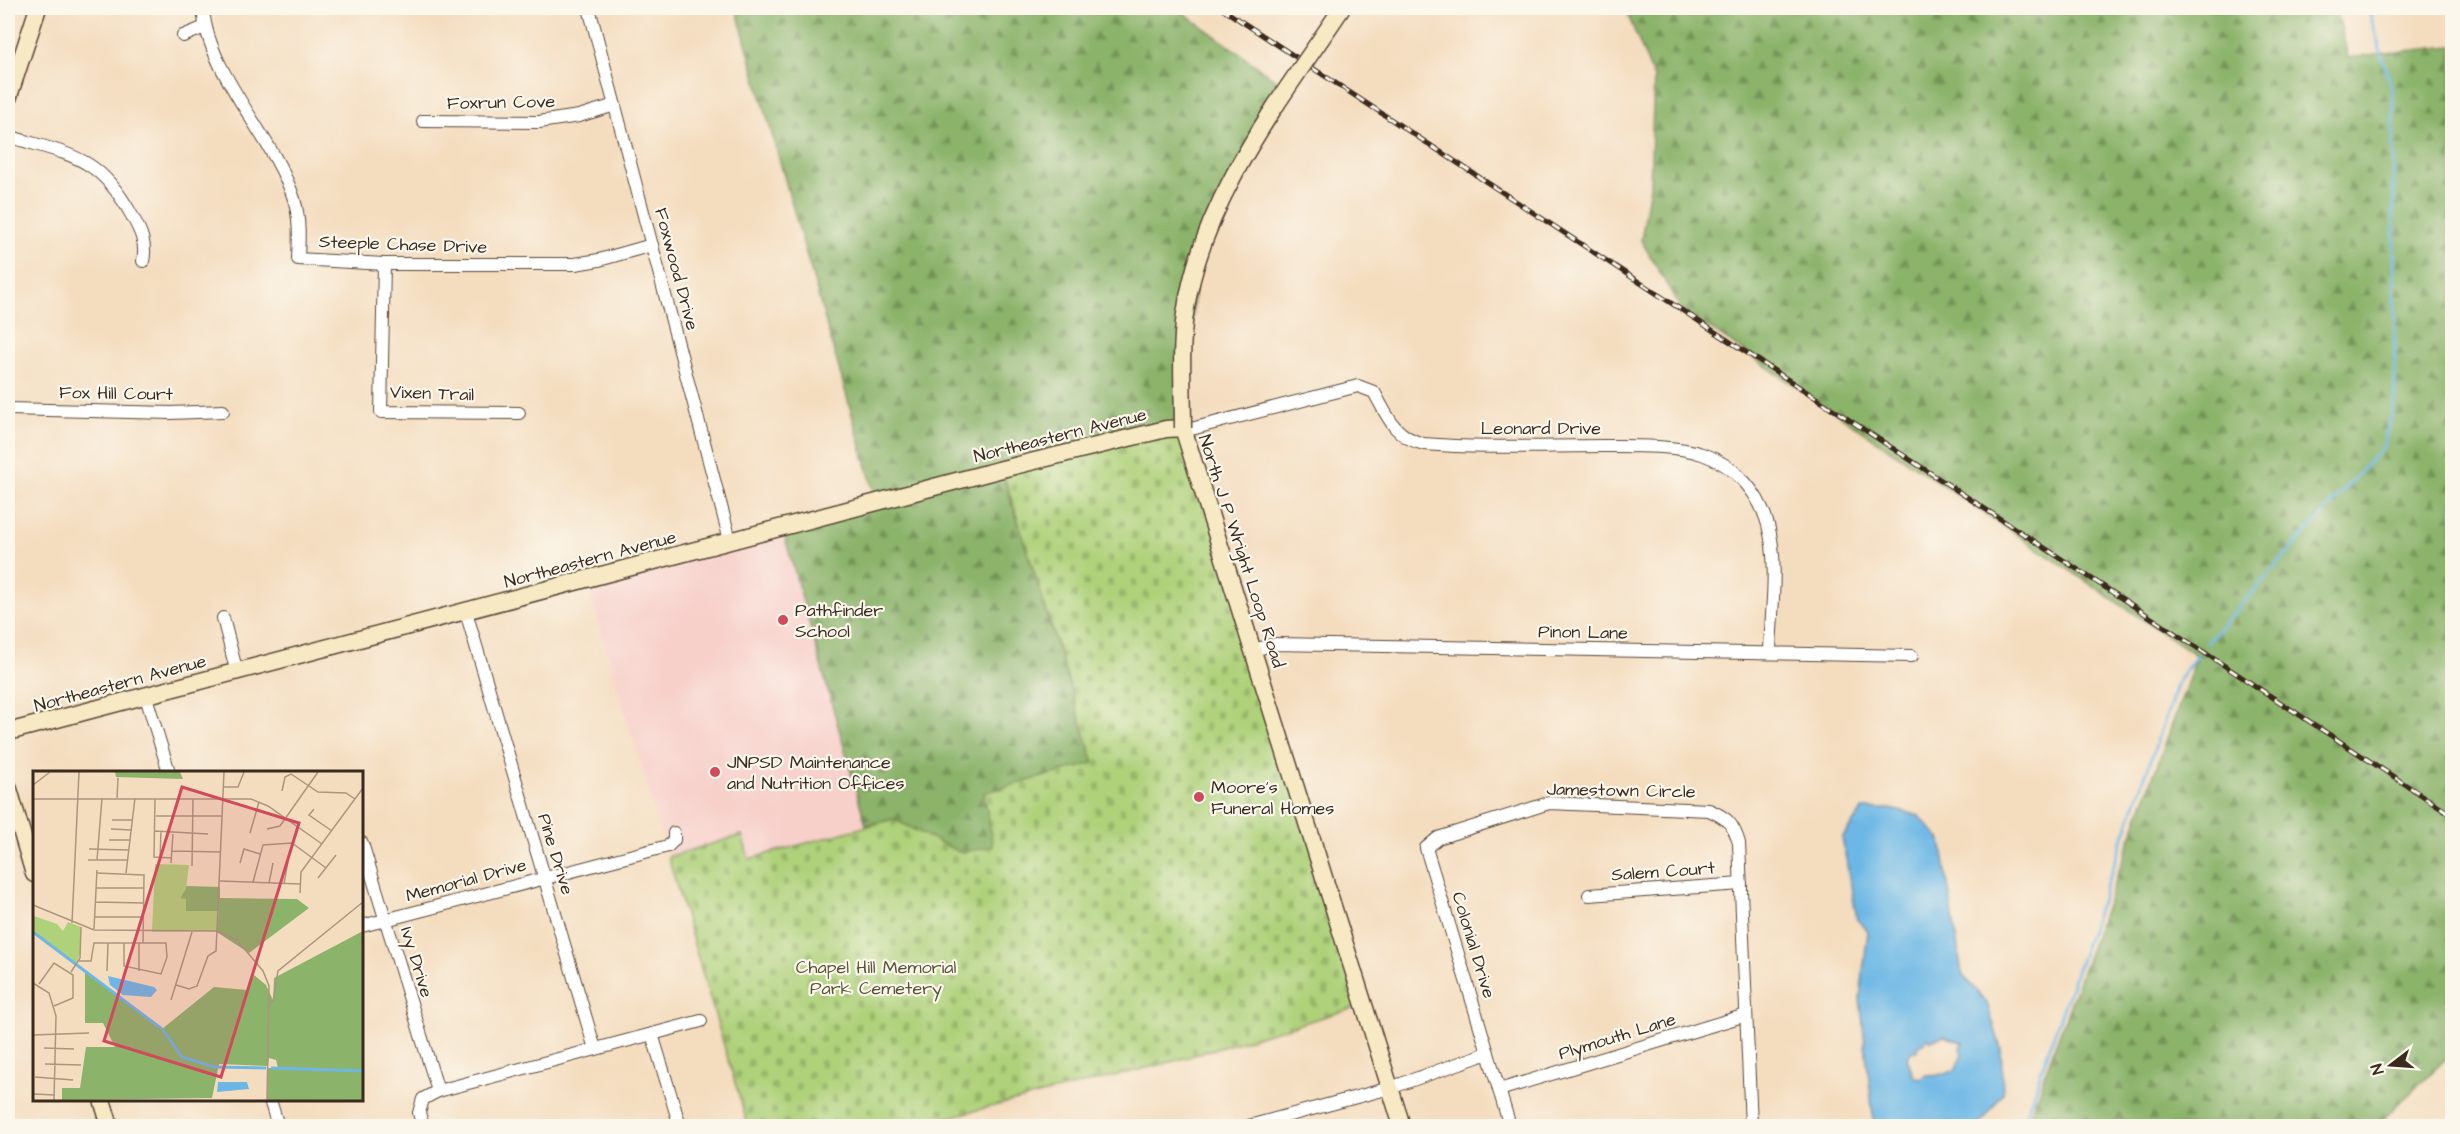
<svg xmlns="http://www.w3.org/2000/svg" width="2460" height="1134" viewBox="0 0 2460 1134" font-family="'Architects Daughter',sans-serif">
<defs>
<pattern id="forest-firs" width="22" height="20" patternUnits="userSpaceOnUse" patternTransform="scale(1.5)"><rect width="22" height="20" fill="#8bb36a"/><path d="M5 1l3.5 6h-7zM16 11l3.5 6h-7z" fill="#739257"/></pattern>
<pattern id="cemetery-stones" width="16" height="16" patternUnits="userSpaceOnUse" patternTransform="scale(1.5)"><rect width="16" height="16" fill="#afd17a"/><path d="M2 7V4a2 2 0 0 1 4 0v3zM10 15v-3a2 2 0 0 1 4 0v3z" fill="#97b469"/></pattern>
</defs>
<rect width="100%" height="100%" fill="#fbf7ec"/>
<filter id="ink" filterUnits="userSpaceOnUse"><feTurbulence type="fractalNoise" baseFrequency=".0167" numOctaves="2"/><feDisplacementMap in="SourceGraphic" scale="12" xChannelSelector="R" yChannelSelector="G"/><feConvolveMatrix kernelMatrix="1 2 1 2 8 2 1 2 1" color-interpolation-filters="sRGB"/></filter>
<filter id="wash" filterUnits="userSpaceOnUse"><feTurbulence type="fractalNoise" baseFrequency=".008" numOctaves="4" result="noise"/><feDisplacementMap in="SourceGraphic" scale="24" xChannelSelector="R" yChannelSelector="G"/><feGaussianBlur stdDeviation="1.35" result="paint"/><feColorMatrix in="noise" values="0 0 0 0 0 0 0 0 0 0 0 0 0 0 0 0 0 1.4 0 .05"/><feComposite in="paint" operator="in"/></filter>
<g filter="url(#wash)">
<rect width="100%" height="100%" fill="#f4ddbf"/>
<path fill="#f7d0ca" d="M782,527l84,298 -118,34 -6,-24 -74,22 -82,-277z"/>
<g fill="url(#forest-firs)" stroke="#636e44" stroke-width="1.5">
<path d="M736,8h441l111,81 -91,172 -14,167 -181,43 92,292 -110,30 10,54 -33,6 -68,-34 -27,6 -84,-298 95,-25z"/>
<path d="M1625,8h711l12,49 104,-11v1007l-76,73h-350l171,-470 -516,-347 -40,-69 9,-54 4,-108z"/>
</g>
<path fill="url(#cemetery-stones)" stroke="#757e4c" stroke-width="1.5" d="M1183,428l181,577 -193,57 -258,64h-165l-80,-269 74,-22 7,24 144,-40 68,34 32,-7 -9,-53 110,-30 -92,-294z"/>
<path fill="#6cb7e5" stroke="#547082" stroke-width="1.5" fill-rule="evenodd" d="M1863,809h27l28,6 23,25 21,134 25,29 14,46 2,44 -24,33h-105l-14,-128 8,-67 -11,-13 -15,-80zM1944,1036l20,7 -4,4 2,8 -7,15 -9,4 -20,1 -5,4 -7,-2 -7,-19 5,-7h5v-4l8,-5 2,-5 4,4z"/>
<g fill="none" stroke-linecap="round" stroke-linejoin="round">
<g stroke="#6cb7e5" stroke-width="3">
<path d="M2207,643l176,-196 12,-46 -2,-308 -25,-85"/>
<path d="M2022,1126l158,-449 18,-22"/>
</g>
</g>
</g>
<g filter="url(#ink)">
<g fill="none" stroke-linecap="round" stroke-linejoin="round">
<defs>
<g id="street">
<path d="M203,8c4,65 71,129 91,191 6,19 5,40 4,60l86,5h191l24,-4 53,-15"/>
<path d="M589,8l141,532"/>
<path d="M183,36l22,-9"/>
<path d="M423,121l116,1 40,-6 36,-11"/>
<path d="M8,136c60,19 90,18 123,78 9,16 16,29 12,47"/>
<path d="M384,264l-3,148 138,1"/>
<path d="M8,409l163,4 52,-2"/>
<path d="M1183,428l8,1 167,-43 16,6c14,25 20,45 50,52 59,5 119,2 179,2 28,0 73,-1 99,8 33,11 57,38 66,71 11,40 3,86 2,127"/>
<path d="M466,612l129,437"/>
<path d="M223,618l14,55"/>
<path d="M1253,650l23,-6 636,12"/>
<path d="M146,697l23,75"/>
<path d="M362,843l76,248"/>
<path d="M1589,895l152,-11"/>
<path d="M362,926l306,-80 6,-6v-7"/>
<path d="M652,1034l28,92"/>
<path d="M1499,1090l247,-75"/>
<path d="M270,1100l8,26"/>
<path d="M423,1126l-4,-13 4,-14 15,-8 263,-70"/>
<path d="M1249,1126l141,-38 98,-35"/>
<path d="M1510,1126l-84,-278 12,-10 111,-35 160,7c18,8 24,13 30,33l12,283"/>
</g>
<g id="secondary">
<path d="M8,99l30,-91"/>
<path d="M8,732l994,-263 164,-40 17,-1 219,698"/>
<path d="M8,786l26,88"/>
<path d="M102,1100l8,26"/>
</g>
</defs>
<use href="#street" stroke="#574536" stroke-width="14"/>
<use href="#secondary" stroke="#574536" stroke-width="19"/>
<use href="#street" stroke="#fff" stroke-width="12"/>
<use href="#secondary" stroke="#f7e9c3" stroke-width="16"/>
<defs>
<path id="rail" d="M1221,8l1231,807"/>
</defs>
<use href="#rail" stroke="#3b2a1e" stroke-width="5"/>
<use href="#rail" stroke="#fbf7ec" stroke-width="3" stroke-dasharray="9" stroke-linecap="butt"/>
<defs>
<path id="secondary-bridge" d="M1183,428c0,-39 -3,-76 2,-114 17,-116 94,-212 157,-306"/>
</defs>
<use href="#secondary-bridge" stroke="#574536" stroke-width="19" stroke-linecap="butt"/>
<use href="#secondary-bridge" stroke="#f7e9c3" stroke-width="16"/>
</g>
</g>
<g fill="#d1495b" stroke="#fbf7ec" stroke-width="2">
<circle cx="783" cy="620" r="6"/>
<circle cx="715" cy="772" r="6"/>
<circle cx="1199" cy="797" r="6"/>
</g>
<g text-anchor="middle" stroke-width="4.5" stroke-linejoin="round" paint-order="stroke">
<g font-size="18" fill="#3b2a1e" stroke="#fbf7ec">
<text transform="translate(501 102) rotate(-1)" y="6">Foxrun Cove</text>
<text transform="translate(403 244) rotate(2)" y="6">Steeple Chase Drive</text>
<text transform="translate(677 269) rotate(75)" y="6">Foxwood Drive</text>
<text transform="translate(116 393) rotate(1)" y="6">Fox Hill Court</text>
<text transform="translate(432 393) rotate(2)" y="6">Vixen Trail</text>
<text x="1541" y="434">Leonard Drive</text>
<text transform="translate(1060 435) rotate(-14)" y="6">Northeastern Avenue</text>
<text transform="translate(1242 551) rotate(72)" y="6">North J P Wright Loop Road</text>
<text transform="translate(590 559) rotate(-15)" y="6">Northeastern Avenue</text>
<text transform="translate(1583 632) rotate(1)" y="6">Pinon Lane</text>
<text transform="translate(120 683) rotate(-15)" y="6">Northeastern Avenue</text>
<text transform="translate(1621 790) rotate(1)" y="6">Jamestown Circle</text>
<text transform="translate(556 854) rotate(73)" y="6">Pine Drive</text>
<text transform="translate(1663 871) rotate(-4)" y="6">Salem Court</text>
<text transform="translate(466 880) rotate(-15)" y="6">Memorial Drive</text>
<text transform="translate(1474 945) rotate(73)" y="6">Colonial Drive</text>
<text transform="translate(417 962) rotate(73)" y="6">Ivy Drive</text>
<text transform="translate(1617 1036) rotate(-17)" y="6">Plymouth Lane</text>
</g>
<g font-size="18" fill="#3b2a1e" stroke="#fbf7ec" text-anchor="start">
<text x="795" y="616">Pathfinder<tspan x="795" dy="21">School</tspan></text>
<text x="727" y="768">JNPSD Maintenance<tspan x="727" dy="21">and Nutrition Offices</tspan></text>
<text x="1211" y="793">Moore's<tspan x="1211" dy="21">Funeral Homes</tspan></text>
</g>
<g font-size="18" fill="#585435" stroke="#fbf7ec">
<text x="876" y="973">Chapel Hill Memorial<tspan x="876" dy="21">Park Cemetery</tspan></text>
</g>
</g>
<g transform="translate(33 771)">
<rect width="330" height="330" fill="#f4ddbf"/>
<path d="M1,145l23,8 6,7 5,-9 13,5v25l-5,11 -43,-32z" fill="#afd17a"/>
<path d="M82,1h65l3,7 -67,-2zM153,115l34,1v11l77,1 12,9 -60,45 -63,-41 -6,-13zM330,160v169h-96l1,-32h10l-2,-8 -7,-2 -1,8 -49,-2 -7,34 -150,2v-12h18l6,-41h29l-12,-24h-18v-52l77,58 52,-42 33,3 7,-15 12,10 7,15 1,-22z" fill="#8bb36a"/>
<path d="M122,93l34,1 -3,24 -6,9 6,1v12h33l-2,20 -65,1z" fill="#afd17a"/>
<path d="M75,205l46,11 3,3 -6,7 -28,-2 -13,-10zM185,311h29l2,7 -32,3z" fill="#6cb7e5"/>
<path fill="none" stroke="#6cb7e5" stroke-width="3" d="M0,161l129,97M130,259l19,27 32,10 52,1M238,297l92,3"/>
<path fill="none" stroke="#aa957f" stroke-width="1.5" d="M0,14l17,-13M191,16h14l6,-15M249,20l3,-14 6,-3 27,18 28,1 9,6M84,27l1,-20M0,28h218l17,7 54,38M122,28l-1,58 18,1M281,38l-5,6 23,16M123,45h66M79,49h21M78,58l21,1M234,58l13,-3 38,-54M122,60l53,3M217,62l9,-31M76,69h21M56,78l40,1M139,80l49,1M127,87l1,-27M55,89h40M64,89l5,-62M138,92l2,-29M207,92l4,-14 16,5M159,95l1,-67M63,102l48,2 -1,68M93,102l9,-75M285,107l18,-23M187,110l80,3M220,111l10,-37 29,-2 34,25M236,112l4,-20M251,113l4,-23M63,117h48M267,122l1,-21 62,-84M62,131l49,1M0,134l61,25 123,1 20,9 26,31 6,15 -2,114M62,146h48M39,152l7,-151M61,158l3,-59M46,190h12l3,-18h72l1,14 -6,17 -37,-8v-23M74,200l1,-28M106,200v-28M38,201l9,-14 1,-31M0,212l16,10 7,23 -2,84M6,213l15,-21 19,12v23l-19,8M143,214l13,4 8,-3 11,-30 8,-5 8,-179M138,229l21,-68M237,231l3,-1 5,-30 85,-69M0,264l56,-2M11,277l30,1M12,293l36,1M2,306l38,3M0,323l22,1"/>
<path fill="#d1495b" fill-opacity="0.15" stroke="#d1495b" stroke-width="3" d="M149,16l117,36 -78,254 -117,-36z"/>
<rect width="330" height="330" fill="none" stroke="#3b2a1e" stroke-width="3"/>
</g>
<rect width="2460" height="1134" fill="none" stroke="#fbf7ec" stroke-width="30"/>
<g transform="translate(2391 1065) rotate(253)" stroke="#fbf7ec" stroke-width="4.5" paint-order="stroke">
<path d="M0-4.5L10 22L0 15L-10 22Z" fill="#3b2a1e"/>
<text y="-9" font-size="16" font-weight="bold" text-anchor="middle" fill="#3b2a1e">N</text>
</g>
</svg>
